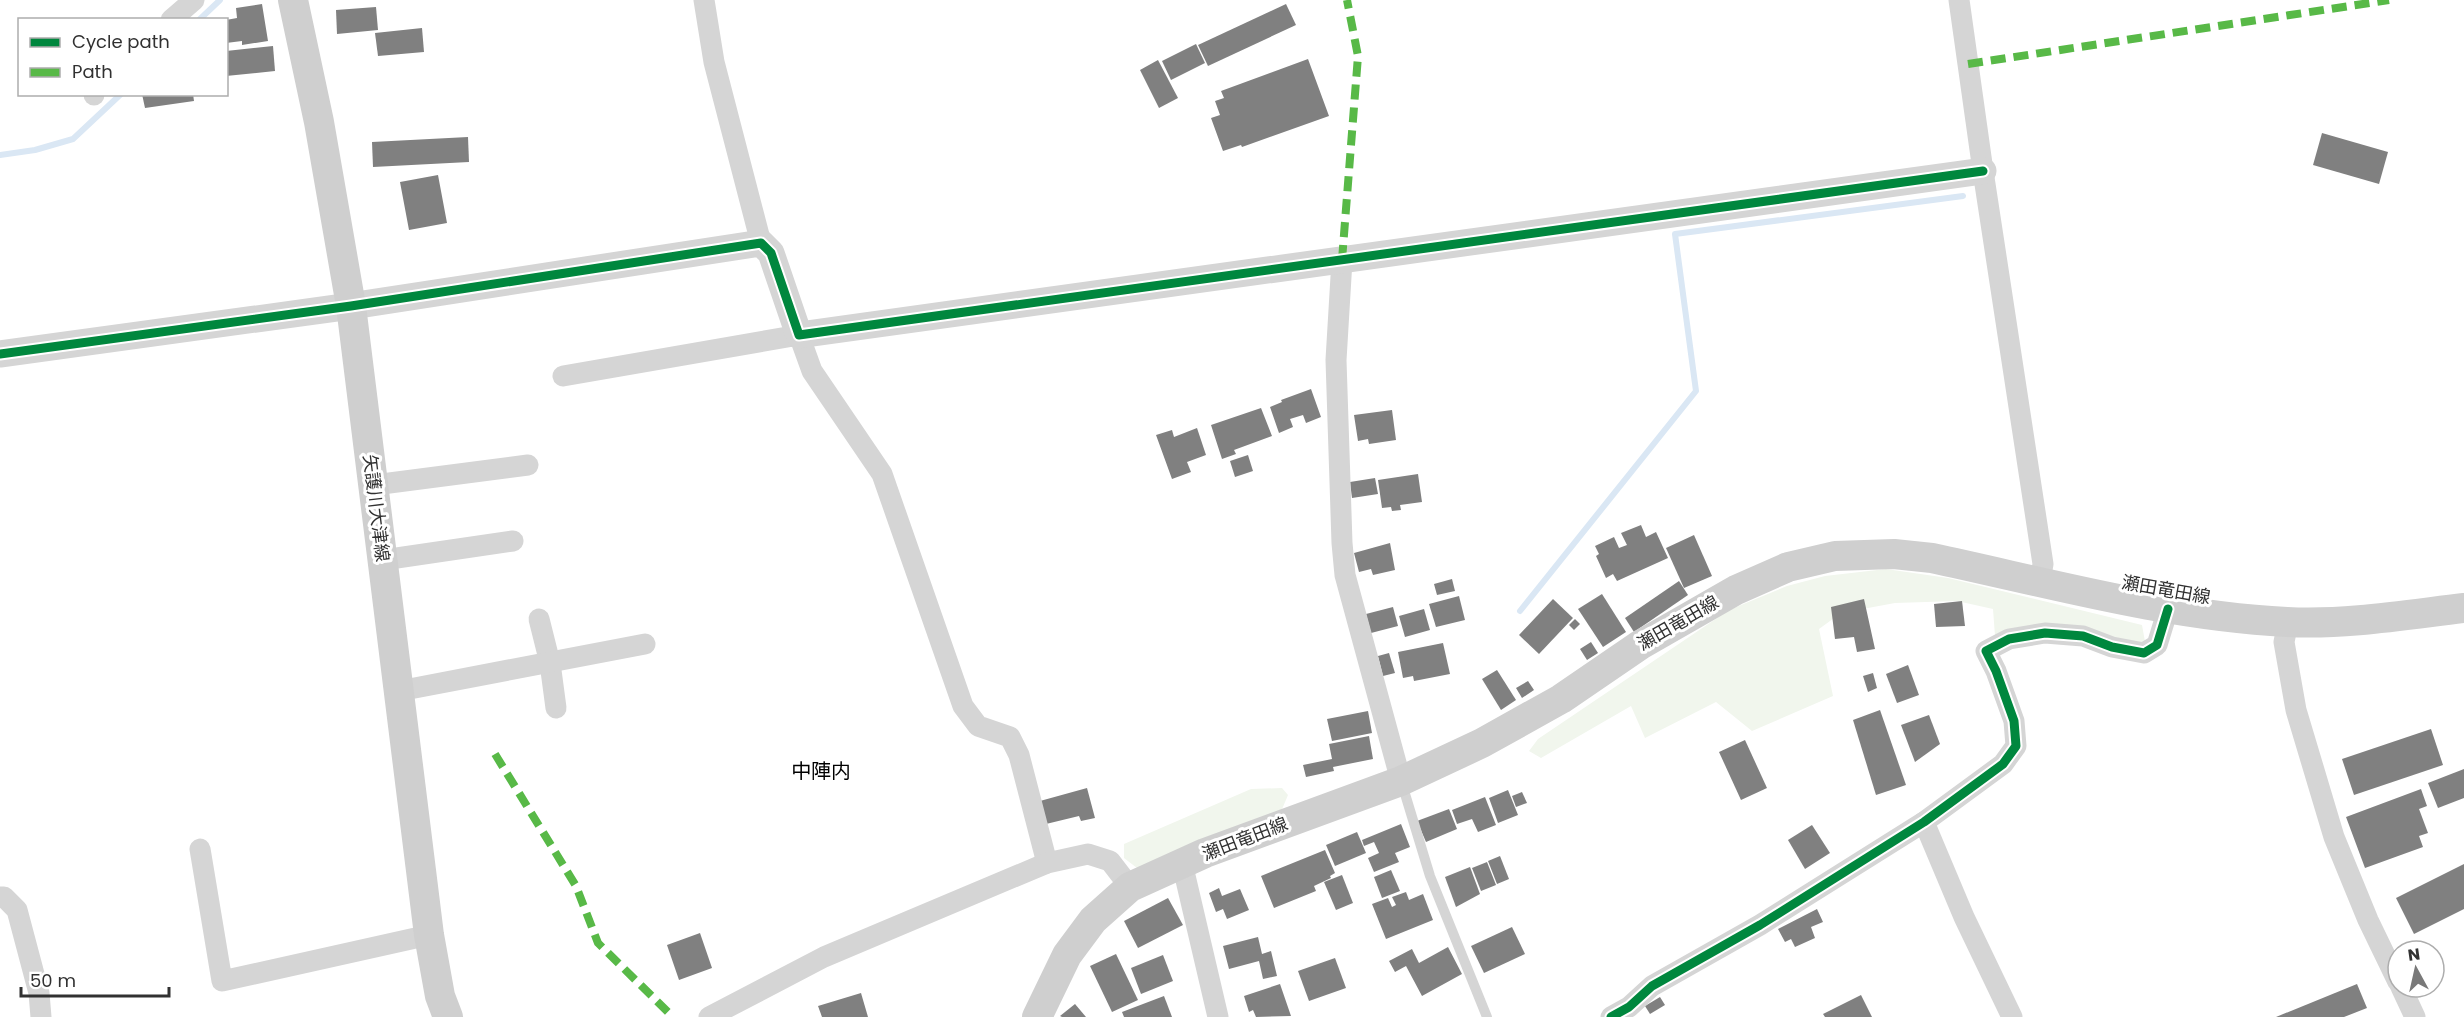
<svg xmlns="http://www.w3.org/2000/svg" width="2464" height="1017" viewBox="0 0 2464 1017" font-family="Poppins,'Noto Sans JP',sans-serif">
<rect width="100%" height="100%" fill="#fff"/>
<g fill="#f1f6ed">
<path d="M1886,569l62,9 194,47 4,22 -53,-8 -98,-3 -2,-27 -36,-8 -62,2 -54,10 -22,16 14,67 -81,35 -36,-29 -71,36 -14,-32 -90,52 -12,-7 9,-12 191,-129 58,-24 38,-10z"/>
<path d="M1282,788l6,7 -8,19 -143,54 -13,-10v-14l127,-55z"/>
</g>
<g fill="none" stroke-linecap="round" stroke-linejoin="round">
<g stroke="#dae7f4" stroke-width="6">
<path d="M199,20l21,-20"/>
<path d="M0,155l35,-5 38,-11 48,-45"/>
<path d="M1520,611l176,-220 -21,-157 288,-38"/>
</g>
</g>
<g fill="#808080">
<path d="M262,4l6,37 -26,4v-4l-16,2v-23l11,-2 -1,-10z"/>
<path d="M1286,4l10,21 -88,41 -10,-21z"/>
<path d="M376,7l2,23 -41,4 -1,-24z"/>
<path d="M422,28l2,24 -46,4 -3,-23z"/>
<path d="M1196,44l9,19 -34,17 -9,-19z"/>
<path d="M273,46l2,25 -49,5v-25z"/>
<path d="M1308,59l21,57 -87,31 -1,-2 -18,6 -12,-33 9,-3 -5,-14 9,-3 -3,-7z"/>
<path d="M1158,60l20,38 -19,10 -19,-38z"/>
<path d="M142,94h51l1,7 -49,7z"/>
<path d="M2322,133l66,19 -9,32 -66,-19z"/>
<path d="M468,137l1,25 -96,5 -1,-25z"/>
<path d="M438,175l9,48 -38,7 -9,-48z"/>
<path d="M1311,389l10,28 -15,6 -3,-8 -13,4 3,8 -14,6 -9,-26 12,-5 -1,-2z"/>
<path d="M1261,408l11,28 -38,14 2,4 -14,5 -11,-34z"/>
<path d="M1392,410l4,30 -27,4 -1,-5 -10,2 -4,-26z"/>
<path d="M1197,428l9,27 -19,7 4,10 -19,7 -16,-44 16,-5 2,7z"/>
<path d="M1248,455l5,16 -18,6 -5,-16z"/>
<path d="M1418,474l4,28 -22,3 1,5 -9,1 -1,-4 -9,1 -4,-28z"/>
<path d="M1375,478l3,16 -26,4 -2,-16z"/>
<path d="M1641,525l5,12 10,-5 12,26 -51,23 -4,-7 -7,4 -10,-22 3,-2 -4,-8 19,-9 5,11 8,-3 -6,-12z"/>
<path d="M1694,535l18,41 -28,12 -18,-40z"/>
<path d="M1390,543l5,27 -22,5 -2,-6 -12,3 -5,-19z"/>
<path d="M1452,579l3,12 -18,4 -3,-11z"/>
<path d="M1679,581l9,14 -54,37 -9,-14z"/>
<path d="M1602,594l24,38 -23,15 -25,-38z"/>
<path d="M1459,596l6,24 -29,7 -7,-23z"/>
<path d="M1553,599l20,19 -34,36 -20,-19z"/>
<path d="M1864,599l11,50 -18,3 -3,-15 -19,2 -4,-32z"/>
<path d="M1962,601l3,25 -29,1 -2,-23z"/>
<path d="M1393,607l5,19 -27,7 -5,-19z"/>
<path d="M1424,609l6,21 -25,7 -6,-21z"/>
<path d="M1575,619l5,5 -6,6 -5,-5z"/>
<path d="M1591,642l7,11 -11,7 -7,-11z"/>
<path d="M1443,643l7,31 -36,7 -1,-5 -10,2 -5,-26z"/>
<path d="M1389,653l6,20 -12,3 -5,-20z"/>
<path d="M1908,665l11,30 -22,8 -11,-29z"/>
<path d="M1497,670l19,30 -15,10 -19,-31z"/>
<path d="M1873,673l4,15 -9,4 -5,-16z"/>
<path d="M1528,681l6,9 -12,8 -6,-10z"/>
<path d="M1880,710l26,75 -30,10 -23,-75z"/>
<path d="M1368,711l4,22 -40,8 -5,-22z"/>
<path d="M1929,715l11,29 -25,18 -14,-37z"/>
<path d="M2431,729l12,36 -89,30 -12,-36z"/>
<path d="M1369,736l4,23 -40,8 1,4 -28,6 -3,-12 29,-6 -3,-15z"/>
<path d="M1745,740l22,48 -26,12 -22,-48z"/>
<path d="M2464,769v29l-26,10 -10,-25z"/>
<path d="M1087,788l8,30 -14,3 -2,-5 -33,8 -6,-23z"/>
<path d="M2421,789l6,17 -8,3 9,24 -9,3 4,11 -58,21 -19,-51z"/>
<path d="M1508,790l10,25 -20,8 -9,-25z"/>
<path d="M1522,792l5,11 -11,4 -4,-11z"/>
<path d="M1485,797l11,28 -18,7 -6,-13 -15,5 -5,-14z"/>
<path d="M1449,809l8,20 -31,13 -9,-21z"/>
<path d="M1401,824l9,23 -15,6 4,9 -25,10 -6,-14 11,-5 -5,-11 -10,4 -2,-6z"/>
<path d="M1812,825l18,28 -25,16 -17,-29z"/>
<path d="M1357,832l9,21 -31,13 -9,-21z"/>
<path d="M1325,850l10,23 -5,3 1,2 -17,8 2,5 -42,17 -13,-32z"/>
<path d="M1500,856l9,23 -12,5 -9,-23z"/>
<path d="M1487,862l9,23 -15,6 -9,-23z"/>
<path d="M2464,864v45l-50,25 -18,-36z"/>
<path d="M1470,867l10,27 -24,13 -11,-30z"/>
<path d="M1391,870l9,21 -18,7 -8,-21z"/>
<path d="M1342,875l11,28 -17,7 -12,-28z"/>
<path d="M1219,888l3,8 18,-7 9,21 -22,9 -4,-10 -7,3 -7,-19z"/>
<path d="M1406,892l3,8 14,-6 10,26 -47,19 -14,-35 16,-6 4,9 4,-2 -4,-8z"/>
<path d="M1168,898l15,27 -45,23 -14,-27z"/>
<path d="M1817,909l6,13 -12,5 4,11 -20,9 -4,-8 -6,3 -7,-13z"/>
<path d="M1512,927l13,27 -41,19 -13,-27z"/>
<path d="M700,933l12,35 -33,12 -12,-35z"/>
<path d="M1258,937l4,17 9,-3 6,25 -14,3 -4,-18 -30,8 -6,-23z"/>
<path d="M1448,947l14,27 -40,22 -16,-30 -11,6 -6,-11 23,-12 7,14z"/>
<path d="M1116,954l22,46 -26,12 -22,-46z"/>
<path d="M1163,955l10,26 -32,13 -10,-26z"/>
<path d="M1335,958l11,30 -37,13 -11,-30z"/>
<path d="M1280,984l11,32 -35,1 -3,-7 -4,2 -5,-16z"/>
<path d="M2357,984l10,24 -23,9h-68z"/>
<path d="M861,993l7,24h-46l-4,-11z"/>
<path d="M1861,995l11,22h-47l-2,-3z"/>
<path d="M1164,996l8,21h-48l-2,-5z"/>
<path d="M1660,997l5,8 -15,9 -5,-8z"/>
<path d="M1075,1004l11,13h-24l-2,-1z"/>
</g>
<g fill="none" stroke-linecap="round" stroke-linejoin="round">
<path stroke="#d5d5d5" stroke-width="10" d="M1402,784l28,92 57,141"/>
<g stroke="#d5d5d5" stroke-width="21">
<path d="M704,0l10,62 47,181"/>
<path d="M1959,0l24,171 60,393 -3,17"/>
<path d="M171,20l23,-20"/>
<path d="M94,95v-1"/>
<path d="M1342,260l-6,100 6,183 3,32 56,206"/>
<path d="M563,376l236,-41 13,36 70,103 81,232 15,20 32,11 9,18 28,108"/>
<path d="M374,485l154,-20"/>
<path d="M383,560l130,-19"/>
<path d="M539,619l11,44 6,45"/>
<path d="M2288,622l-4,20 12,68 38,127 34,83 30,62"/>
<path d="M399,691l246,-47"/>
<path d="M1924,822l40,95 48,100"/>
<path d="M200,849l22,132 207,-46"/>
<path d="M1182,863l36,154"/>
<path d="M0,897h4l13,13 22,83 2,24"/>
<path d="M2401,987l14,30"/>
<path d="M709,1017l115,-60 223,-94 41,-9 22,7 20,26"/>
<path d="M1611,1017l18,-10 23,-21 108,-61 164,-103 79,-58 13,-18 -2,-25 -18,-50 -10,-20 23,-12 36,-6 38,3 29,11 32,6 13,-8 11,-36"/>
</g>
<path stroke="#d5d5d5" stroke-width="27" d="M0,354l351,-48 410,-63 10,10 28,82 1184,-164"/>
<g stroke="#cfcfcf" stroke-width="30">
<path d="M293,0l26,122 32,184 78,629 11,61 8,21"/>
<path d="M1037,1017l30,-62 26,-35 37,-33 75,-34 196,-72 81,-38 79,-44 79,-54 96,-55 52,-23 47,-11 59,-2 38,4c117,25 235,58 355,64 59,3 118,-7 177,-14"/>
</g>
<g stroke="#58b947" stroke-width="8" stroke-dasharray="15 8" stroke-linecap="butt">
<path d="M1968,64l421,-64"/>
<path d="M1342,260l16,-204 -11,-56"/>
<path d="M495,754l81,132 22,57 75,74"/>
</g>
<defs>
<g id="cycleway">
<path d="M0,354l351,-48 410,-63 10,10 28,82 1184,-164"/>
<path d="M1611,1017l18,-10 23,-21 108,-61 164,-103 79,-58 13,-18 -2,-25 -18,-50 -10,-20 23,-12 36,-6 38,3 29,11 32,6 13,-8 11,-36"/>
</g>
</defs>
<use href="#cycleway" stroke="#fff" stroke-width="13"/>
<use href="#cycleway" stroke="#00873e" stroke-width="9"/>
</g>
<g text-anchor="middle" stroke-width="6" stroke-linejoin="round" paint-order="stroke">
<g font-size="18" fill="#313131" stroke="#fff">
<text transform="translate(376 508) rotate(83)" y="6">矢護川大津線</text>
<text transform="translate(2166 590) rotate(10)" y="6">瀬田竜田線</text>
<text transform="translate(1678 623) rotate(-30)" y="6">瀬田竜田線</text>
<text transform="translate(1245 839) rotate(-21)" y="6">瀬田竜田線</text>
</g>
<g font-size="20" fill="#000" stroke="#fff">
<text x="821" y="778">中陣内</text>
</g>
</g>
<rect x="18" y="18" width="210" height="78" fill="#ffffff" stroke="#adadad" stroke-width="1.5"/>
<rect x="30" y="38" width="30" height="9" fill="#00873e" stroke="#adadad" stroke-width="1.5"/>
<text x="72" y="48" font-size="18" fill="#313131">Cycle path</text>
<rect x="30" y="68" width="30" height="9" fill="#58b947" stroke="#adadad" stroke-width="1.5"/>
<text x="72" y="78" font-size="18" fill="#313131">Path</text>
<g transform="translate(2416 969) rotate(352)"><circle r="28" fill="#ffffff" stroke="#adadad" stroke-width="1.5"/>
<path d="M0-4.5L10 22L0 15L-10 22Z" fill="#797979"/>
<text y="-9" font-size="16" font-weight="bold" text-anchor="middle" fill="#313131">N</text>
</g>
<path d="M21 987v9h148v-9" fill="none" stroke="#313131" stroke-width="3"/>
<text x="30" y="987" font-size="18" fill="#313131" stroke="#ffffff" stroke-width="4.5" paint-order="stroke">50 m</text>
</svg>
